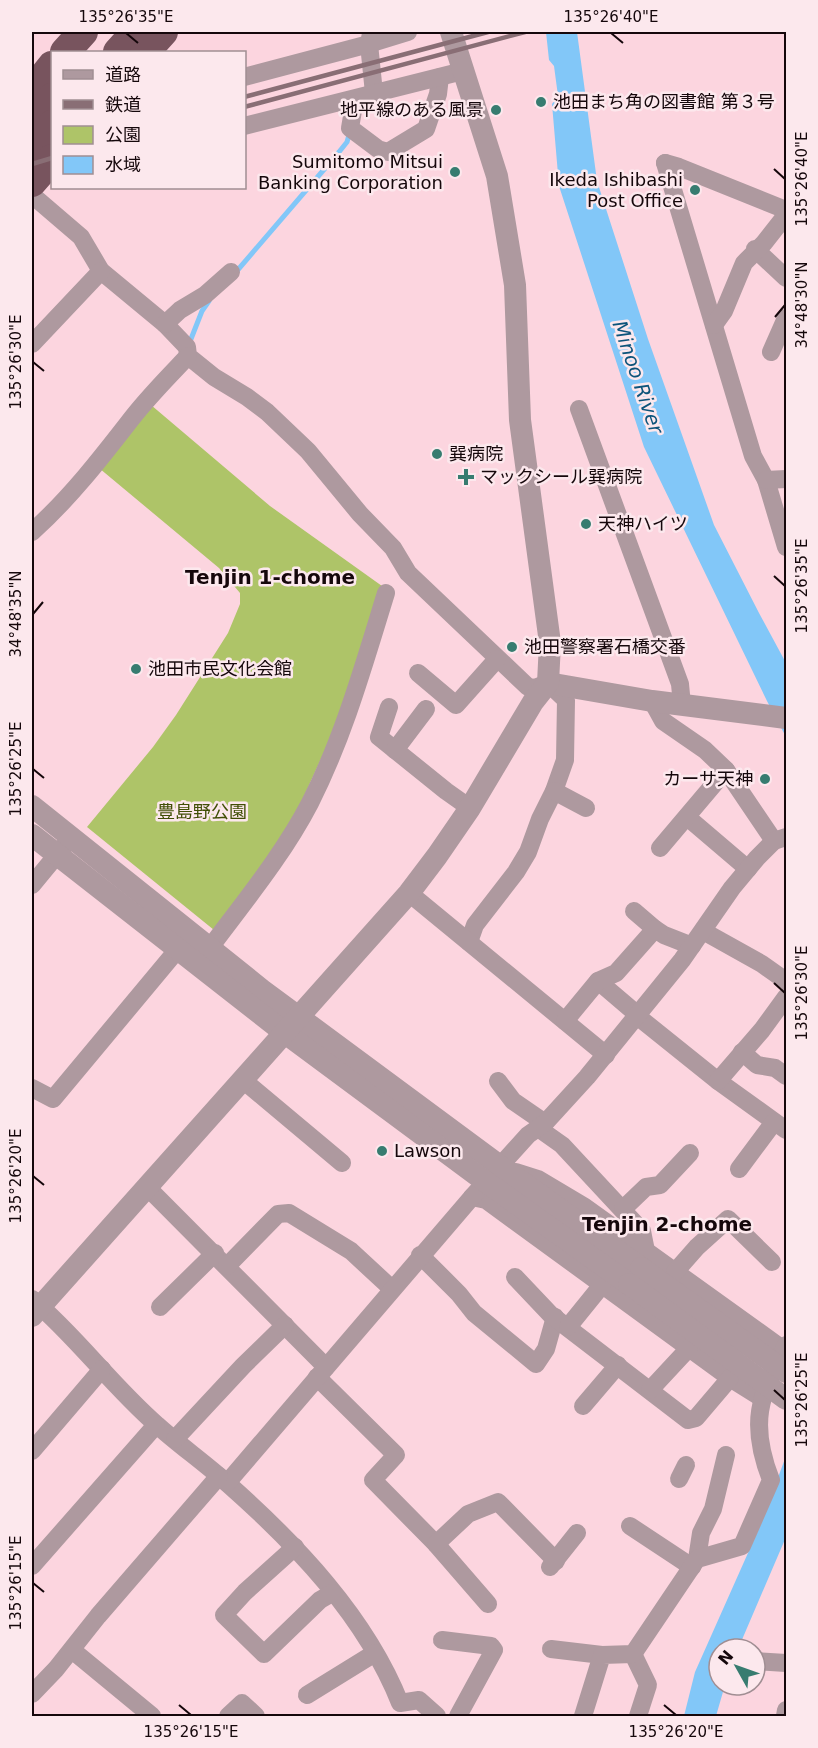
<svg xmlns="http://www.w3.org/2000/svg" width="818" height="1748" viewBox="0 0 818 1748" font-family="'DejaVu Sans','Noto Sans JP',sans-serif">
<rect width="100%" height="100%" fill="#fcd5df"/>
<path fill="#aec468" d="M151,405l119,101 112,80 -45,138 -42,92 -34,51 -47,63 -127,-103 66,-80 23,-32 52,-82 12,-29v-11l-21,-25 -120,-100z"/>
<g fill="#82c7f8">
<path d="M546,32h31l20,149 51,158 66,186 45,88 27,50v74l-19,-36 -123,-254 -85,-261 -7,-82 6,-8 -4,-30 -5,-6z"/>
<path d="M786,1456v81l-48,112h-19v36h6l-9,31h-32l11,-44 65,-146z"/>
</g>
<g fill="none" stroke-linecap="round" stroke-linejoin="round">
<g stroke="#82c7f8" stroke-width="5">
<path d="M236,272l103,-120 8,-10 2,-7"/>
<path d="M189,344l13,-33 7,-10"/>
</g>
<g stroke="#ae999f" stroke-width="18">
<path d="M371,33l-2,11 5,49"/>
<path d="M244,77l125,-33 39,-12"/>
<path d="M355,99l-5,29 28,21 10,3 38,-23 12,-35 2,-17"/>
<path d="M244,126l219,-55"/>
<path d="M665,163l88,293 13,24 20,67"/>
<path d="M665,163l14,4 107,43"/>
<path d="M32,195l49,42 20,34 64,53 22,23 1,9 26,21 33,20 20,15 41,39 52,63 33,34 15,25 120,114 7,1 13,-5 18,17 -1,60 -11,31 -14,28 -12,33 -12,20 -41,53 -6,17"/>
<path d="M755,249l31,29"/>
<path d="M165,324l15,-14 25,-15 26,-23"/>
<path d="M714,325l10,-14 20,-48 20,-20 22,-28"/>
<path d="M32,344l69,-73"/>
<path d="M771,352l15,-34"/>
<path d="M579,409l101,275 2,21"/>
<path d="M766,480l20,-1"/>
<path d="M32,532c38,-34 69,-74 100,-114 17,-22 37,-42 56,-62"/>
<path d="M418,673l38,32 41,-46"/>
<path d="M652,701l11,20 42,29 21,20 48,71"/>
<path d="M389,707l-10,30 67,54 24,17"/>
<path d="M395,750l31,-41"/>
<path d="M554,791l32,17"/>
<path d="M687,817l61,52"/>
<path d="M660,848l66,-78"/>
<path d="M32,885l33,-40"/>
<path d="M409,893l197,162"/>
<path d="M634,911l21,18"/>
<path d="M703,931l59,33 24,17"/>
<path d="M209,949c35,-47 74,-94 101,-146 34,-67 54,-139 76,-210"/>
<path d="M598,981l40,34"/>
<path d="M637,1016l81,65 68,49"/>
<path d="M565,1021l33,-40 18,-8 39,-44 9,6 28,11"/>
<path d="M742,1052l15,13 18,3 11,8"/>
<path d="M243,1080l99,83"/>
<path d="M498,1081l15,20 32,22"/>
<path d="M718,1081l44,-51 24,-33"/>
<path d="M32,1088l21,11 125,-150"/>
<path d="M538,1128l24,17 80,86 4,20"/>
<path d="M739,1169l35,-47"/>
<path d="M516,1172l22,7 47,28 199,143"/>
<path d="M147,1187l179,180"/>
<path d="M472,1197l14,3 244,178 32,20"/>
<path d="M623,1209l23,-22 14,-2 30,-32"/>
<path d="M420,1255l39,39 15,19 62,51 10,-15 9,-32"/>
<path d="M227,1266l51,-52 11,-1 62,38 41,38"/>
<path d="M675,1272l22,-25 31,-28 44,43"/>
<path d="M515,1277l36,38 137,105 8,-2 34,-40"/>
<path d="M32,1299c45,38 80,87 125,126 22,20 48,38 70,58 69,61 139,134 173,220l19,-3 18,16"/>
<path d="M160,1307l55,-54"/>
<path d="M568,1327l34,-42"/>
<path d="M317,1377l79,78 -23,25 63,64 52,60"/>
<path d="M650,1390l39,-42"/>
<path d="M583,1406l35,-41"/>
<path d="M175,1439l68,-73 42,-41"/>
<path d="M32,1451l70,-82"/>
<path d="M679,1479l7,-14"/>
<path d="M227,1483l245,-286 56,-62 17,-12 42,-46 95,-117 50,-72 25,-30 17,-17 12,-4"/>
<path d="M630,1526l62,41"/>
<path d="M436,1544l32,-30 30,-12 58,59"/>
<path d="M295,1547l-50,45 -21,23 40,39 56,-54 12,-7"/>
<path d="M697,1559l4,-26 12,-24 13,-54"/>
<path d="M32,1566l124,-141"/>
<path d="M550,1567l27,-34"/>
<path d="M442,1640l49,6 3,4 -36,66"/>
<path d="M551,1649l51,6"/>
<path d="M72,1650l80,66"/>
<path d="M633,1654l15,31 -10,31"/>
<path d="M755,1661l31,2"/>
<path d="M32,1694l24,-25 42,-53 121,-140"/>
<path d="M307,1695l68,-42"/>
<path d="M228,1716l14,-13 14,13"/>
<path d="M583,1716l19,-61 31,-1 64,-95 45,-13 29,-66c-22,-56 -12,-84 15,-135"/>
<path d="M785,1716l1,-6"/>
</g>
<g stroke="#ae999f" stroke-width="22">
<path d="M548,683l104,18 134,17"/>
<path d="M32,806l230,184 238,176 141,102"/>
<path d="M32,835l253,198 201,149 143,102"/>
<path d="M32,1316l377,-423 28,-37 33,-48 63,-106 15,-19 2,-40 -30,-223 -5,-135 -18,-109 -46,-144"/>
</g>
<g stroke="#78545e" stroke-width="30">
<path d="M65,52l18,-20"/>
<path d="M118,52l18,-20"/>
<path d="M145,52l18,-20"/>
<path d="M32,91l20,-25"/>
<path d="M32,122l20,-24"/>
<path d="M32,149l20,-24"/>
<path d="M32,182l20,-23"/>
</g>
<g stroke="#896e75" stroke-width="4.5">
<path d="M244,97l244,-65"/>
<path d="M244,107l281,-75"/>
<path d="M32,164l20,-6"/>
</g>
<g stroke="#ae999f" stroke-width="22">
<path d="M641,1268l145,104"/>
<path d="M629,1284l157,115"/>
</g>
</g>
<path fill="none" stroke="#15070b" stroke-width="2" d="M126,33l12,10M611,33l12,10M774,169l11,10M775,317l10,-12M33,362l11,9M774,576l11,10M33,614l10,-12M33,769l11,9M774,983l11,10M33,1176l11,9M774,1390l11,10M33,1583l11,9M179,1705l12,10M664,1705l12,10"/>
<g fill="#377c70" stroke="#fce8ed" stroke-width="2">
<circle cx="541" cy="102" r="6"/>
<circle cx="496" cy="110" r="6"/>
<circle cx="455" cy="172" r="6"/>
<circle cx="695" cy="190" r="6"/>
<circle cx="437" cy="454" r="6"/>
<path d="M463 468h6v6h6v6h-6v6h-6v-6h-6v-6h6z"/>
<circle cx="586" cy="524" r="6"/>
<circle cx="512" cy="647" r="6"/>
<circle cx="136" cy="669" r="6"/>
<circle cx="765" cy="779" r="6"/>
<circle cx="382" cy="1151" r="6"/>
</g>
<g text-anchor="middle" stroke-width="5" stroke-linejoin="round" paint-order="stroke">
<g font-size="18" fill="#15070b" stroke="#fce8ed" text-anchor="start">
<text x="553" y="108">池田まち角の図書館 第３号</text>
<text x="484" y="116" text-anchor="end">地平線のある風景</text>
<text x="443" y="168" text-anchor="end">Sumitomo Mitsui<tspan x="443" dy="21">Banking Corporation</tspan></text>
<text x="683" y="186" text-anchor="end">Ikeda Ishibashi<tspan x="683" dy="21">Post Office</tspan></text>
<text x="449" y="460">巽病院</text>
<text x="480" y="483">マックシール巽病院</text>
<text x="598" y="530">天神ハイツ</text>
<text x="524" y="653">池田警察署石橋交番</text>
<text x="148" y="675">池田市民文化会館</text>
<text x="753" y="785" text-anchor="end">カーサ天神</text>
<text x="394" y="1157">Lawson</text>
</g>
<g font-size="18" fill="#414f06" stroke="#fce8ed">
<text x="202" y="818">豊島野公園</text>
</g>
<g font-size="20" font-style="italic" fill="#0d547b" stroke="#fce8ed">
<text transform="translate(638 377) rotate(71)" y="7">Minoo River</text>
</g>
<g font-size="20" font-weight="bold" fill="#15070b" stroke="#fce8ed">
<text x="270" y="584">Tenjin 1-chome</text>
<text x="667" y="1231">Tenjin 2-chome</text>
</g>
</g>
<rect width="818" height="1748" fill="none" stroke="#fce8ed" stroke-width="66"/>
<rect x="51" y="51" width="195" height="138" fill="#fce8ed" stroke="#a08e93" stroke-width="1.5"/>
<rect x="63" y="70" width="30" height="9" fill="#ae999f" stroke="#a08e93" stroke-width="1.5"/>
<text x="105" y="81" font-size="18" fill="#15070b">道路</text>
<rect x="63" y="100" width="30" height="9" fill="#896e75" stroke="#a08e93" stroke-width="1.5"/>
<text x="105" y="111" font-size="18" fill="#15070b">鉄道</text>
<rect x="63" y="126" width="30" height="18" fill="#aec468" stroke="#a08e93" stroke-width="1.5"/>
<text x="105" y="141" font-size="18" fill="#15070b">公園</text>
<rect x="63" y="156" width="30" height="18" fill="#82c7f8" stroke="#a08e93" stroke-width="1.5"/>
<text x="105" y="171" font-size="18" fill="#15070b">水域</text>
<g transform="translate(737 1667) rotate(310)"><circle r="28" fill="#fce8ed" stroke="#a08e93" stroke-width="1.5"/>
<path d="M0-4.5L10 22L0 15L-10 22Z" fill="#377c70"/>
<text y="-9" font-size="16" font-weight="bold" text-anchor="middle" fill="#15070b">N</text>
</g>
<rect x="33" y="33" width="752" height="1682" fill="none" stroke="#15070b" stroke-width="2"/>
<g font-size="15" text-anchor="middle" fill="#15070b">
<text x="126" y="22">135°26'35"E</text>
<text x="611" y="22">135°26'40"E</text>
<text transform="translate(802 179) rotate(-90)" y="5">135°26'40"E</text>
<text transform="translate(802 305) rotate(-90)" y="5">34°48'30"N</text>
<text transform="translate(16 362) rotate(-90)" y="5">135°26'30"E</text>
<text transform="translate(802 586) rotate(-90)" y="5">135°26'35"E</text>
<text transform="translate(16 614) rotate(-90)" y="5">34°48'35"N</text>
<text transform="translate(16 769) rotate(-90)" y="5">135°26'25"E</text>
<text transform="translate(802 993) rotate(-90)" y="5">135°26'30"E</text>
<text transform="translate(16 1176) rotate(-90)" y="5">135°26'20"E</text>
<text transform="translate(802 1400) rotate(-90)" y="5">135°26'25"E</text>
<text transform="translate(16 1583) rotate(-90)" y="5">135°26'15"E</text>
<text x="191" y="1737">135°26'15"E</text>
<text x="676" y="1737">135°26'20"E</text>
</g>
</svg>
